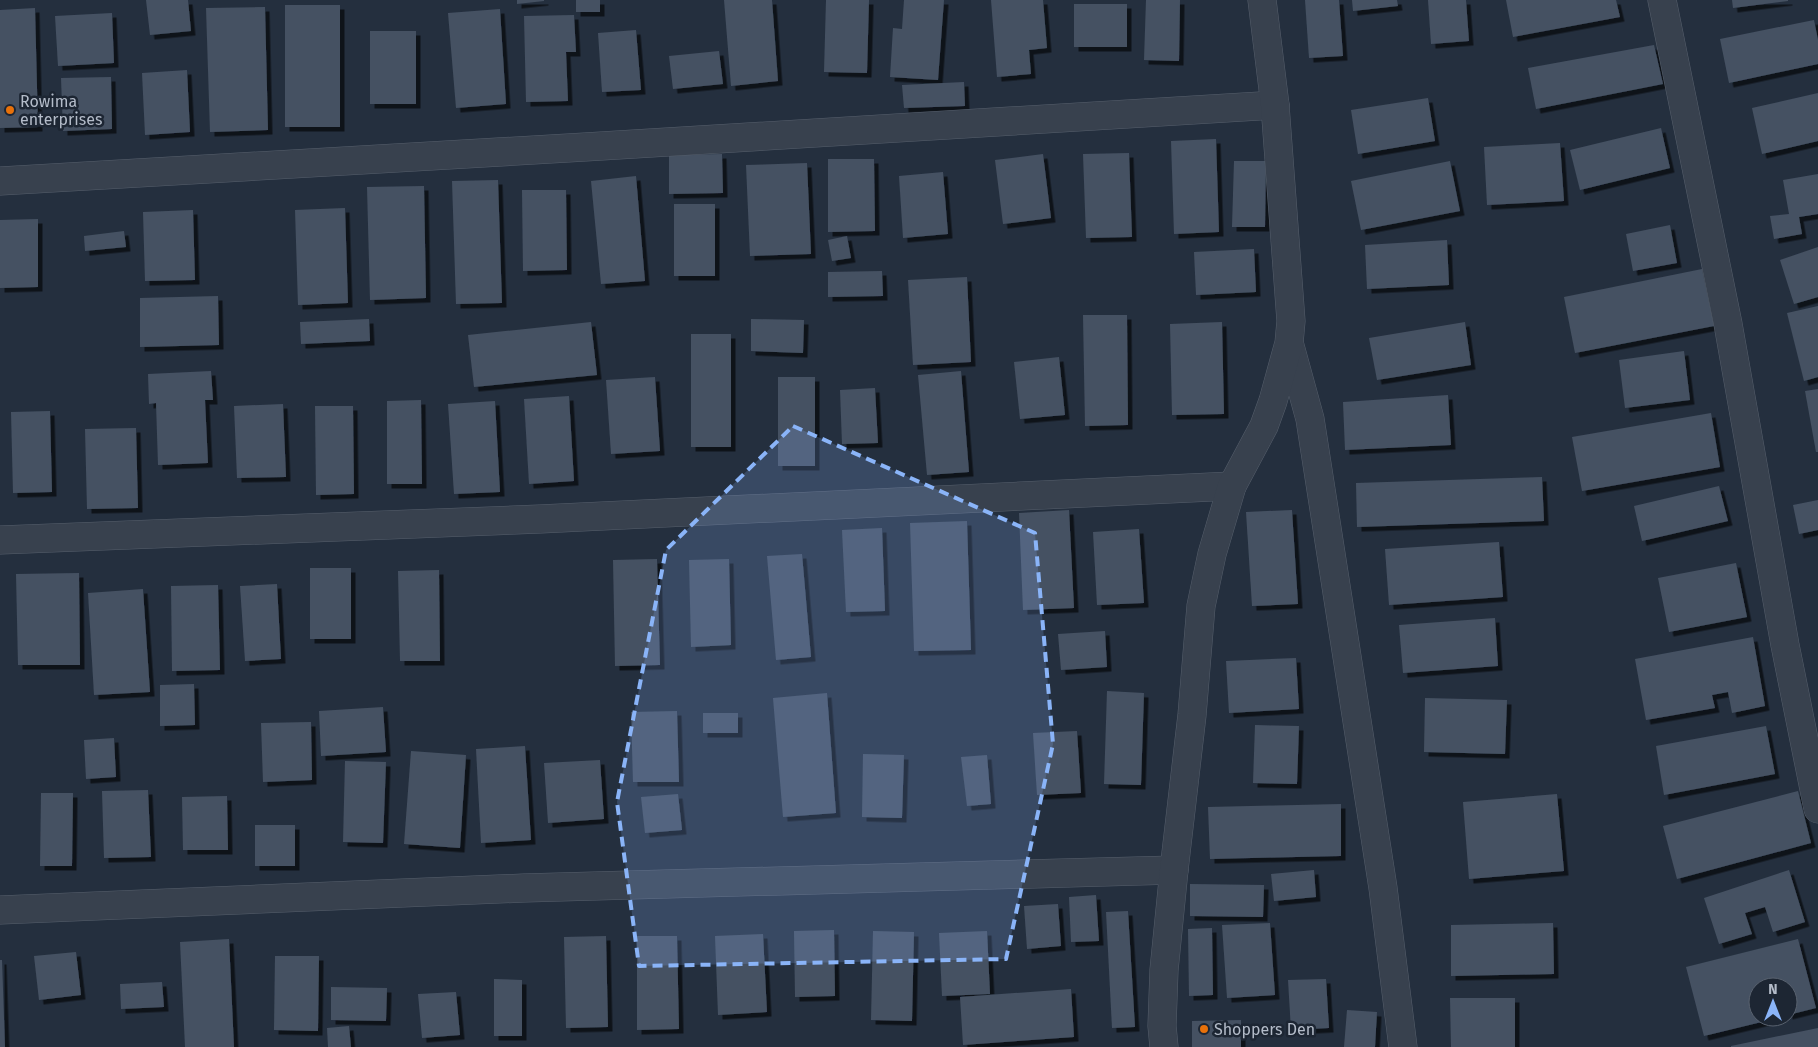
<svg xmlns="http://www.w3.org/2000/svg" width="1818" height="1047" viewBox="0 0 1818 1047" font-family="'Fira Sans',sans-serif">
<defs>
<filter id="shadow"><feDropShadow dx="4.5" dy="4.5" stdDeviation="0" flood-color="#0009"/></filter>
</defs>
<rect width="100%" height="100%" fill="#242f3e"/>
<g fill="#455162" filter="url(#shadow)">
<path d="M146,0h42l3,31 -41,4z"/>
<path d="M517,0h27v1l-27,3z"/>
<rect x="576" y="0" width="24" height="12"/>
<path d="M724,0h48l6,81 -47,5z"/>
<path d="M826,0h43l-2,73 -43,-1z"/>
<path d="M904,0h40l-6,80 -48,-3 3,-49 9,1z"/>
<path d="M991,0h52l4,48 -18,2 2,24 -34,3z"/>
<path d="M1146,0h34l-1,61 -35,-1z"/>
<path d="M1305,0h34l4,56 -34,2z"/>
<path d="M1352,0h45l1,6 -45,5z"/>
<path d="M1428,0h38l3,41 -38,3z"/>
<path d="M1506,0h110l4,17 -107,20z"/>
<path d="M1732,0h56v1l-55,7z"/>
<rect x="1074" y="4" width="53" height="43"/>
<rect x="285" y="5" width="55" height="122"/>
<path d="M265,7l3,123 -58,2 -4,-124z"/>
<path d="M35,8l3,119 -38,1v-118z"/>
<path d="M500,9l6,95 -50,4 -8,-95z"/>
<path d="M112,13l2,50 -56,3 -3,-50z"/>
<path d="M574,15l2,37h-10l2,49 -42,1 -2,-86z"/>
<path d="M1814,20l4,20v24l-89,19 -9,-44z"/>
<path d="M636,30l5,60 -39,2 -4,-59z"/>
<rect x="370" y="31" width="46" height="73"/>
<path d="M1654,45l9,39 -127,25 -8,-41z"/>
<path d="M719,51l4,33 -50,5 -4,-33z"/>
<path d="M187,70l3,62 -45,3 -3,-62z"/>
<path d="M111,77l1,52 -49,2 -2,-53z"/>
<path d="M964,82l1,24 -61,2 -2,-23z"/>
<path d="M1818,93v48l-56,13 -10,-46z"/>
<path d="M1428,98l7,43 -77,13 -7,-44z"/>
<path d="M1661,128l9,40 -90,22 -10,-40z"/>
<path d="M1216,139l3,93 -45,2 -3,-93z"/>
<path d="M1560,143l4,58 -77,4 -3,-58z"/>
<path d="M1129,153l3,84 -46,1 -3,-84z"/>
<path d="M722,154l1,39 -54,1v-39z"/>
<path d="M1043,154l8,64 -48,6 -8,-64z"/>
<path d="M828,159h46l1,72 -47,1z"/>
<path d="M1234,161h32l-1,66h-33z"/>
<path d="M1450,161l10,50 -99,19 -10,-49z"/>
<path d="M807,163l4,91 -61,2 -4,-91z"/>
<path d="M943,172l5,62 -45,4 -4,-62z"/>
<path d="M1818,174v40l-19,3 3,17 -28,5 -4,-23 19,-2 -6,-34z"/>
<path d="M636,176l9,105 -44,3 -10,-103z"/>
<path d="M498,180l4,123 -46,1 -4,-123z"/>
<path d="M424,186l2,112 -56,2 -3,-113z"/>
<path d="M522,190h44l1,80 -44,1z"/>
<rect x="674" y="204" width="41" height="72"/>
<path d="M345,208l3,95 -50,2 -3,-95z"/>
<path d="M193,210l2,70 -50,1 -2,-69z"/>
<path d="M38,219v68l-38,1v-68z"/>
<path d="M1670,225l7,38 -44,8 -7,-37z"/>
<path d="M124,231l2,16 -41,4 -1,-15z"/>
<path d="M847,236l4,22 -19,3 -4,-21z"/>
<path d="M1447,240l2,45 -82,4 -2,-44z"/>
<path d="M1818,247v50l-24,7 -14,-44z"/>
<path d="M1254,249l2,43 -60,3 -2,-43z"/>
<path d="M1702,269l12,57 -139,27 -11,-56z"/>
<path d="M882,271l1,25 -55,1v-25z"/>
<path d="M967,277l4,85 -58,3 -5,-85z"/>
<path d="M218,296l1,49 -79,2v-49z"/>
<path d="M1818,306v71l-14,4 -17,-68z"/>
<path d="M1083,315h44l1,110 -43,1z"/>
<path d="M369,319l1,22 -69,3 -1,-22z"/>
<path d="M751,319l53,1 -1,33 -52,-2z"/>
<path d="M591,322l6,53 -123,12 -6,-52z"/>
<path d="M1222,322l2,92 -52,1 -2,-91z"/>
<path d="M1465,322l6,43 -94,15 -8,-42z"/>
<rect x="691" y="334" width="40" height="113"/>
<path d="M1684,351l6,49 -65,8 -6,-48z"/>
<path d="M1059,357l6,58 -45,4 -6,-57z"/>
<path d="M211,371l2,29h-8l3,63 -50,2 -2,-62 -7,1 -1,-30z"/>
<path d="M961,371l8,101 -42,3 -9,-100z"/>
<path d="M655,377l5,74 -49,3 -5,-74z"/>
<rect x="778" y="377" width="37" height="89"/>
<path d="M875,388l3,55 -36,1 -2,-54z"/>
<path d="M1818,389v63h-2l-11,-61z"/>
<path d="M1448,395l3,50 -106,5 -2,-48z"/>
<path d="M569,396l5,85 -45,3 -5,-85z"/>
<path d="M421,400l1,84h-35v-83z"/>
<path d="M495,401l5,91 -46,2 -6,-90z"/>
<path d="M283,404l3,73 -49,1 -3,-72z"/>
<path d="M315,406h38l1,88 -38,1z"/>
<path d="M50,411l2,81 -39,1 -2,-81z"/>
<path d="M1711,413l9,54 -138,24 -10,-54z"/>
<path d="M136,428l2,80 -51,1 -2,-80z"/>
<path d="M1542,477l2,44 -187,6 -1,-44z"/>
<path d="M1719,486l9,35 -86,20 -8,-35z"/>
<path d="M1818,500v30l-19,4 -6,-29z"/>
<path d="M1069,510l5,98 -51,2 -4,-97z"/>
<path d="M1292,510l6,94 -46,2 -6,-94z"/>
<path d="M967,521l4,129 -57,1 -4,-128z"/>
<path d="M882,528l3,83 -39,1 -4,-82z"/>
<path d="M1139,529l5,74 -47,2 -4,-73z"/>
<path d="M1499,542l4,55 -114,8 -4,-56z"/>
<path d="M802,554l9,103 -35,3 -9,-104z"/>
<path d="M657,559l3,106 -45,1 -2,-106z"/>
<path d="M729,559l2,86 -40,2 -2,-87z"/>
<path d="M1736,563l11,54 -78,15 -11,-54z"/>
<rect x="310" y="568" width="41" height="71"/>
<path d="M439,570l1,91h-40l-2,-90z"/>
<path d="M79,573l1,92h-62l-2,-91z"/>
<path d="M277,584l4,75 -36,2 -5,-75z"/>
<path d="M218,585l2,85 -48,1 -1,-85z"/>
<path d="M143,589l7,103 -56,3 -6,-102z"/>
<path d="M1495,618l3,48 -95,7 -4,-48z"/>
<path d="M1105,631l2,36 -46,3 -3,-36z"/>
<path d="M1753,637l12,69 -33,7 -4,-21 -16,3 3,13 -69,12 -11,-61z"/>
<path d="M1296,658l3,51 -70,4 -3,-52z"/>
<path d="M194,684l1,41 -35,1v-41z"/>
<path d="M1107,691l37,2 -3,92 -37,-1z"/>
<path d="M827,693l9,120 -53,4 -10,-119z"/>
<path d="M1425,698l82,2 -2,54 -81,-2z"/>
<path d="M383,707l3,45 -65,4 -2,-45z"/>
<path d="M677,711l2,71h-46l-2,-70z"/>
<rect x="703" y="713" width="35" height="20"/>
<path d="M311,722l1,58 -49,2 -2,-59z"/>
<path d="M1255,725l44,1 -2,58 -44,-1z"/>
<path d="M1766,726l9,48 -111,21 -8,-49z"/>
<path d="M1077,731l4,62 -44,2 -4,-62z"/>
<path d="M114,738l2,39 -30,2 -2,-39z"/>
<path d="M525,746l6,94 -50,3 -5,-94z"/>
<path d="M411,751l55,4 -6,93 -56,-4z"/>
<path d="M863,754l41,1 -2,63 -40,-1z"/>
<path d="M987,755l4,49 -24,2 -6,-49z"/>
<path d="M600,760l4,59 -56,4 -4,-60z"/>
<path d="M345,761l41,1 -3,81 -40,-1z"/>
<path d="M148,790l3,67 -47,1 -2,-67z"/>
<path d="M1798,791l13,52 -134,36 -14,-53z"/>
<path d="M41,793h32l-1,73h-32z"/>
<path d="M678,794l4,36 -37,3 -4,-36z"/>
<path d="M1557,794l7,77 -95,8 -6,-77z"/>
<path d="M227,796l1,54h-45l-1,-53z"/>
<path d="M1341,804v52l-131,3 -2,-52z"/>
<rect x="255" y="825" width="40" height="41"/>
<path d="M1314,870l2,27 -42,4 -3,-27z"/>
<path d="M1789,870l16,52 -32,10 -8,-25 -20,6 7,21 -33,10 -15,-46z"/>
<path d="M1190,884l74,1 -1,32 -73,-1z"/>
<path d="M1096,895l3,46 -28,1 -2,-45z"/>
<path d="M1058,904l3,42 -34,3 -3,-43z"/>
<path d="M1128,911l7,116 -23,1 -6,-116z"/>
<path d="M1270,923l5,72 -48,3 -5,-73z"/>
<path d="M1553,923l1,51 -103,2v-51z"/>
<path d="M1212,928l1,67 -24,1 -1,-67z"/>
<path d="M834,930l1,66 -40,1 -1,-66z"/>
<path d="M873,931l41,1 -2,89 -41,-1z"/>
<path d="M987,931l3,63 -48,2 -3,-63z"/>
<path d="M763,934l4,78 -49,3 -3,-79z"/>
<path d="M606,936l2,91 -42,1 -2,-91z"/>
<path d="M637,936h40l2,93 -42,1z"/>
<path d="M229,939l5,108h-49l-5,-105z"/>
<path d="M1798,939l18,69 -28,7v-28h-30v30l20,1 -74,18 -18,-69z"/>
<path d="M76,952l5,43 -42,5 -5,-44z"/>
<path d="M275,956h44l-1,75 -44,-1z"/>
<path d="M0,960h2l3,87h-5z"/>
<path d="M494,979l28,1v56h-28z"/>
<path d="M1326,979l3,49 -38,2 -3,-50z"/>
<path d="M162,982l2,25 -43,2 -1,-25z"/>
<path d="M331,987l56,1 -1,33 -55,-1z"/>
<path d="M1071,989l3,48 -111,8 -3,-48z"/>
<path d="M456,992l4,43 -38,3 -4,-44z"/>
<path d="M1450,998h65v49h-64z"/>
<path d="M1347,1010l30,2 -2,35h-31z"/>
<path d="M1241,1020v27h-49v-26z"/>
<path d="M349,1026l2,21h-23l-1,-19z"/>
<path d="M1818,1028v19h-87v-1z"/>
</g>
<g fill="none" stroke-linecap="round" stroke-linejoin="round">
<defs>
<g id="street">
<path d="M1662,0l66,324 57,321 33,164"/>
<path d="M0,181l585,-34 690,-42"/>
<path d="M1290,346l20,73 73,469 20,159"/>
<path d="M0,540l540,-21 692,-33"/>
<path d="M0,910l524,-22 650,-18"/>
<path d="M1164,1047l-2,-21 2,-56 10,-100 18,-155 9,-109 11,-52 20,-68 32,-60 9,-25 16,-58 2,-22 -16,-216 -13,-105"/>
</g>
</defs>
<use href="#street" stroke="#565f6c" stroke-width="29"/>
<use href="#street" stroke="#38414e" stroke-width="28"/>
</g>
<path fill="#8ab4f8" fill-opacity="0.2" stroke="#8ab4f8" stroke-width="4" stroke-dasharray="10 6" stroke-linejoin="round" d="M793,426l242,107 18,211 -47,215 -367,7 -22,-164 49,-252z"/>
<g fill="#e8710a" stroke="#1d2633" stroke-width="2">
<circle cx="10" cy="110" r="5"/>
<circle cx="1204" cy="1029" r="5"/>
</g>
<g text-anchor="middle" stroke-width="5" stroke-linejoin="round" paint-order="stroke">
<g font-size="16" fill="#b4bcc9" stroke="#1d2633" text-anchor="start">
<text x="20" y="107">Rowima<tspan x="20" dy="18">enterprises</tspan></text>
<text x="1214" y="1035">Shoppers Den</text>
</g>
</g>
<g transform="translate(1773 1002)"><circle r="24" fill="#1d2633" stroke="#59626f"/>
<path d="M0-4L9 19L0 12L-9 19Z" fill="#8ab4f8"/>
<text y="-8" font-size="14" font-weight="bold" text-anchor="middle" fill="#b4bcc9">N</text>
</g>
</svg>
